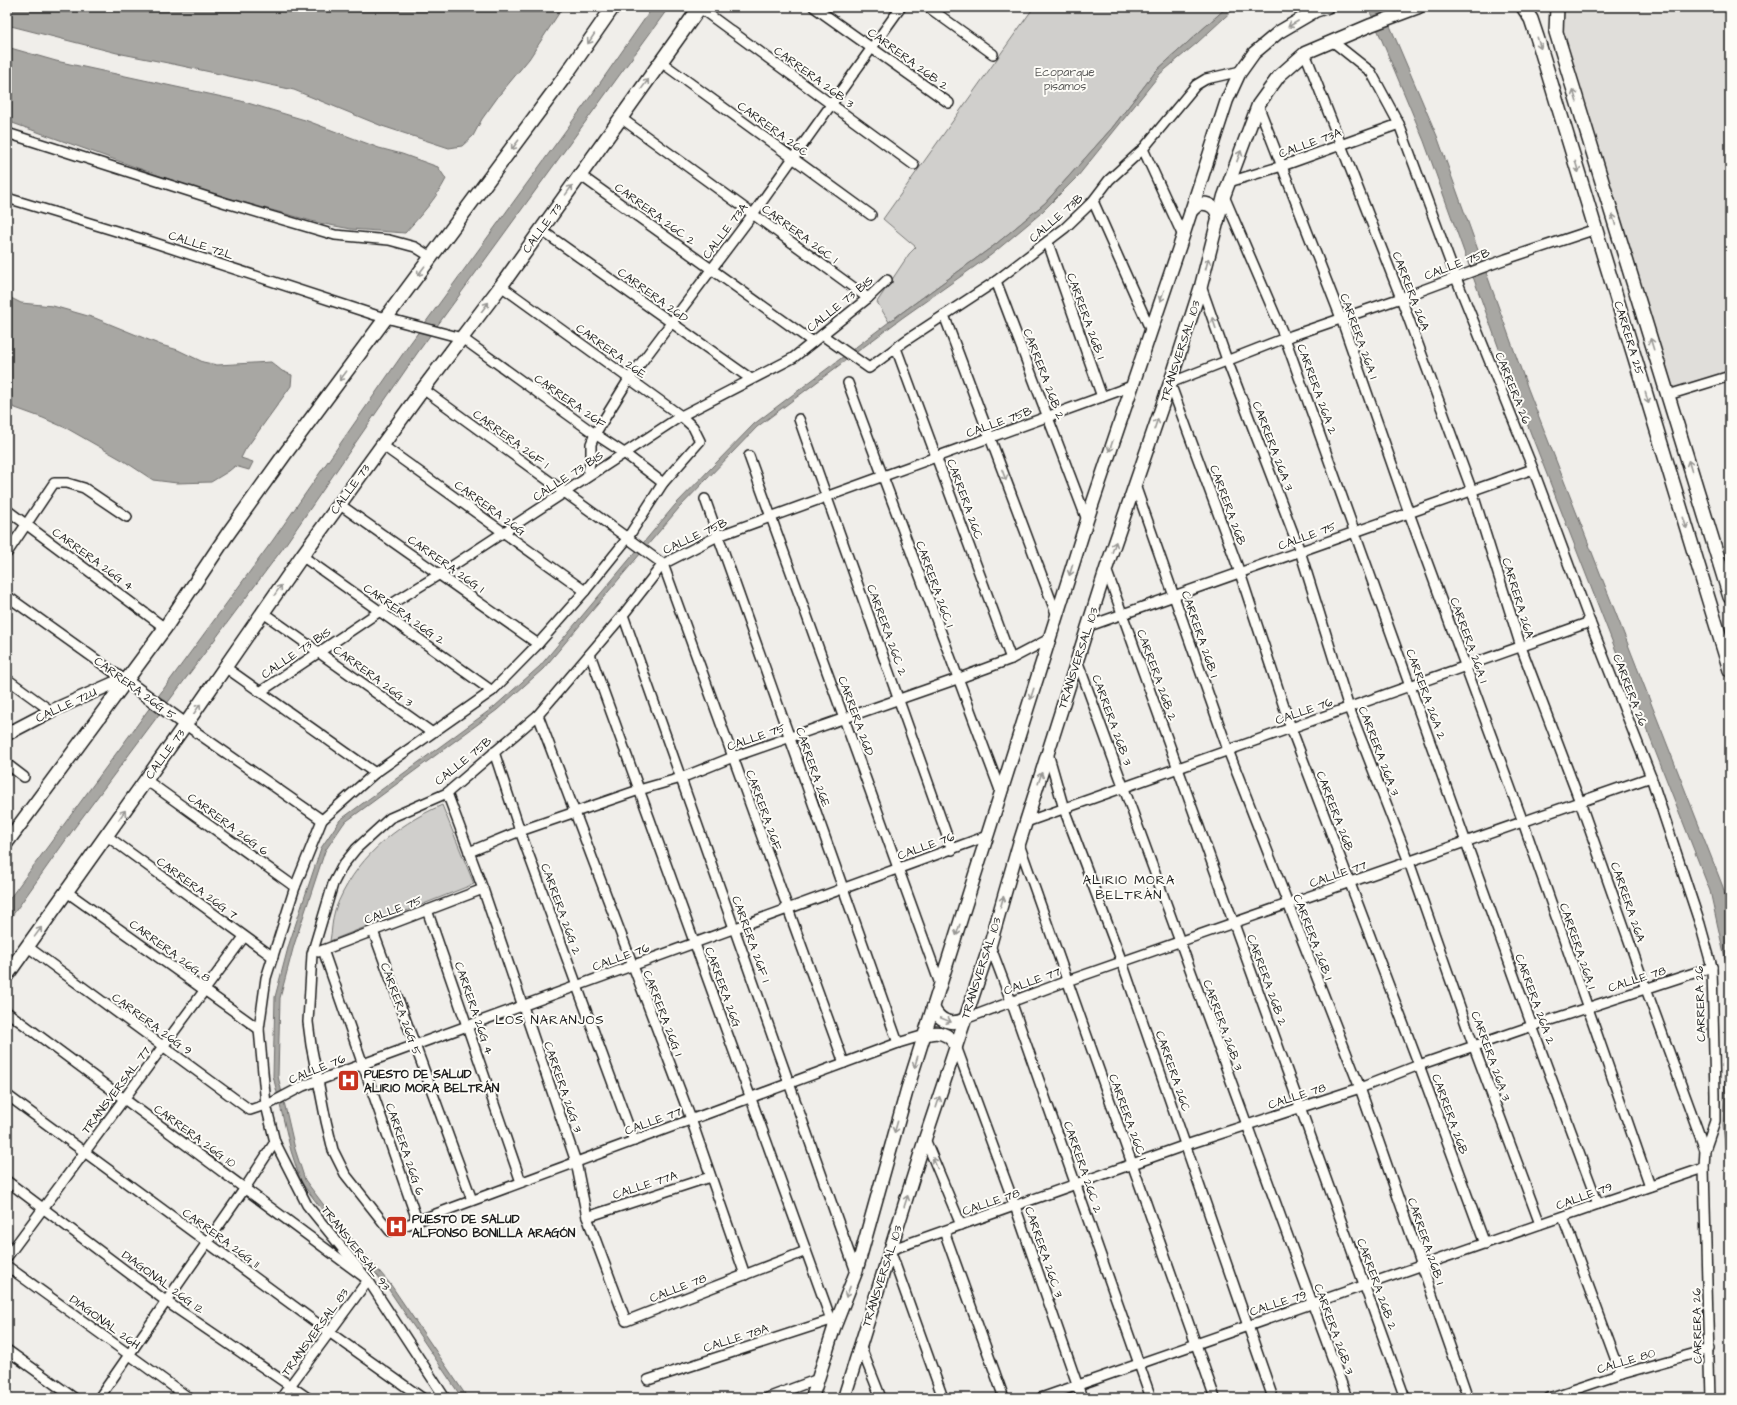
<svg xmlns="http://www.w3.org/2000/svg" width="1737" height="1405" viewBox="0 0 1737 1405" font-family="'Architects Daughter',sans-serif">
<rect width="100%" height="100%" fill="#f0eeea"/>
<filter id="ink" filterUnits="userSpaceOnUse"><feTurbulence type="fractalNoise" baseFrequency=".025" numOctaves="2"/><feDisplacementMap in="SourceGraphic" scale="8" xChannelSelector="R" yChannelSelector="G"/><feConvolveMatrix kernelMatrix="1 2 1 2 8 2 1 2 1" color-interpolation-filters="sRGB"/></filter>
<g filter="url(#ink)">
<path fill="#e0deda" d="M1557,7h173v369l-62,19 -112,-363z"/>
<g fill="#d0cfcc" stroke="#767674">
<path d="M1034,7h193l-71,64 -44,57 -67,75 -49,41 -107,78 -12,-20 32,-48 7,-7 -33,-28z"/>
<path d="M442,805l32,79 -144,57c2,-10 2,-22 5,-31 19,-50 59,-84 107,-105z"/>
</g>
<g fill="#a8a7a3" stroke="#706f6d">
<path d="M7,7h556l-34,52 -29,35 -18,25 -9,17 -11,10 -13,2 -67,-22 -88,-36 -121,-26 -56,-11 -110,-28z"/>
<path d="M653,7h16l-251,345 -135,196 -208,279 -68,96v-21l266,-362 136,-195 184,-252z"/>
<path d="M1227,7h9l-39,36 -37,31 -82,102 -38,38 -49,41 -89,63 -145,109 -78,81 -136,161 -46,41 -153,113 -19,28 -31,94 -14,53 -2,78 17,73 10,31 21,28 65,77 74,109 2,4h-5l-75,-111 -64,-76 -22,-29 -10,-31 -18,-75 2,-79 14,-53 32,-96 19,-28 154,-113 46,-41 135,-161 79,-81 135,-102 107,-78 49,-41 67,-75 44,-57z"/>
<path d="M1368,7h14l55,129 91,253 195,498 7,30v275l-7,-67 6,-148 -19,-86 -195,-498 -91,-252z"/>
<path d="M7,47l49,14 185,40 64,19 74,28 23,6 36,13 8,12c-10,20 -26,37 -41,54l-54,-4 -32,-6 -117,-32 -195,-70z"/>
<path d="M7,296l14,7 32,3 42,12 66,27 17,5 25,12 14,3 54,-3 11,9 10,4 -1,11 -46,64 -4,8 12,4 -4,8 -14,-4 -6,5 -18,11 -34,1 -24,-3 -29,-19 -56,-32 -25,-11 -36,-13z"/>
</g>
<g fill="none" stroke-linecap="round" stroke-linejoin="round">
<defs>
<g id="minor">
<path d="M814,7l135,96"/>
<path d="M928,7l65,47"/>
<path d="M700,8l214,157"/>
<path d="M1332,41l39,31 28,52 57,154 77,191 57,153 61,155 49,147 12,43 3,128v26l-10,29 -1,18 6,230"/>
<path d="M1305,53l96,245 71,193 49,156 59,155 66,187 59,161"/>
<path d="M661,62l210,153"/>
<path d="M1258,105l83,213 68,195 114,309 127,364"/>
<path d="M621,118l247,180"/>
<path d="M7,133l219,70 109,32 54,5 26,7 16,10"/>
<path d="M1143,149l40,87"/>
<path d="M580,175l233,167"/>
<path d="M1229,182l53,-16 117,-42"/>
<path d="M1224,196l61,142 247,688 66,178"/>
<path d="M7,198l142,43 226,74 87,23 133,96 29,19 39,30"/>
<path d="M1093,201l58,130"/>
<path d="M541,230l210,149"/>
<path d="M1048,243l54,154"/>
<path d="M996,281l91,239"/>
<path d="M1201,286l26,74 73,191 49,157 60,154 65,185 66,177"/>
<path d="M944,315l113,301"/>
<path d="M822,335l47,33 36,-27 91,-60 69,-53 28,-27 16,-21 34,-31 53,-64 10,-6 35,-8"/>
<path d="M896,348l115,311"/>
<path d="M848,383l153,410"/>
<path d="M423,389l240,175 181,499"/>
<path d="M1668,395l62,-19"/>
<path d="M799,419l153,431"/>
<path d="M382,445l203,146"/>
<path d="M749,456l191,528"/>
<path d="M587,477l4,-19v-14l4,-10 34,-55 124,-165 148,-207"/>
<path d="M1135,485l93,265 132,338 108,310"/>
<path d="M705,499l193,544"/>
<path d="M339,504l199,140"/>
<path d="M7,510l158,118"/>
<path d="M7,553l47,-70h13l17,5 43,29"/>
<path d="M302,556l190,135"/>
<path d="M1106,569l299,829"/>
<path d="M7,596l119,85"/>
<path d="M262,612l169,120"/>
<path d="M623,615l233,657"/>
<path d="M1089,626l444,-157"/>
<path d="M590,654l244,674"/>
<path d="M1077,660l270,738"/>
<path d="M225,667l150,106"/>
<path d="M7,679l44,32"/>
<path d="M260,692l120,-81 60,-37 241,-158 112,-58 75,-60 19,-18"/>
<path d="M538,715l153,404 54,156"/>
<path d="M186,725l136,95"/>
<path d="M494,752l26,79 114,310"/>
<path d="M1048,753l16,56 58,153 151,436"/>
<path d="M7,764l17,13"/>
<path d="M146,780l149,107"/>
<path d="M447,793l36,96 93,273 11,55 39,104 180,-70"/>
<path d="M1026,822l564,-200"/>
<path d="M107,836l166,121"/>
<path d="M1019,844l196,554"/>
<path d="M469,852l51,-21 119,-41 42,-12 52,-21 224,-78 54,-20 38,-20"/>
<path d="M67,892l192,137"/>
<path d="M427,910l94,272"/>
<path d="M373,931l99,269"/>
<path d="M990,945l21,56 140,397"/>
<path d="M28,947l222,163 21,-7 32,-17 684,-250"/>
<path d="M323,950l94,270"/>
<path d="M318,952l165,-63"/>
<path d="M7,1012l361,268 -87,118"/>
<path d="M965,1019l102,-38 584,-204"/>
<path d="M925,1035l-27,8 -508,188 -45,-57 -12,-24 -7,-29 -15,-76 -3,-23 4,-68 21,-70 10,-19 13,-16 34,-31 57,-25 91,-78 85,-100 40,-51 55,-28 414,-150"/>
<path d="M956,1046l59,160 67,192"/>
<path d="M7,1095l322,237 93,66"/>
<path d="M925,1139l36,86"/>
<path d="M7,1181l160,121 141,96"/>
<path d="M587,1217l123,-40"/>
<path d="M1563,1217l58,157"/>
<path d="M944,1231l60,167"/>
<path d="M1485,1244l-66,-179 -128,-337 -51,-155 -70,-190 115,-45 116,-40 105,-39 90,-30"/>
<path d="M7,1257l237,-320"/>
<path d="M7,1266l182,132"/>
<path d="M860,1345l21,53"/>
<path d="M7,1350l67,48"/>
<path d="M648,1380l183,-60"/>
<path d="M99,1398l146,-210 30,-46"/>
<path d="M445,1398l-77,-118 -61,-75 -32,-63 -9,-37 -7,-76 7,-51 29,-91 27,-67 53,-47 117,-82 46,-47 47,-53 42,-52 36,-56 37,-42 -7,-14 -12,-11 -180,-130"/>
<path d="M767,1398l51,-19"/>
<path d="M943,1398l-53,-148 296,-105 174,-57 59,-23 113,-39 180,-59"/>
<path d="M1041,1398l557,-194 106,-36"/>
<path d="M1549,1398l72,-24 89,-25"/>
</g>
<g id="tertiary">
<path d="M1191,211l8,-7c11,-2 19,5 19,16"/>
<path d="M7,734l44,-23 63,-28 12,-2 60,44"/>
<path d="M933,1007c6,14 18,19 32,12"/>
<path d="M925,1035c13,-5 24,-2 31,11"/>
<path d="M812,1398l22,-70 22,-56 51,-182 180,-570 96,-284 44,-136 12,-26 15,-21 25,-21 36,-21 12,-4"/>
<path d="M844,1398l81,-259 65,-194 29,-101 87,-275 64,-186 31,-97 23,-90 34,-91 21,-29 26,-23 66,-28 48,-18"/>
</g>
<g id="secondary">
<path d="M1523,7l8,12 6,18 193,633"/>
<path d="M1557,7l-1,25 174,565"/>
<path d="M7,842l158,-214 62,-93 58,-81 278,-375 50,-72"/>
<path d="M7,975l183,-257 112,-162 121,-167 78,-103 199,-279"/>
</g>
</defs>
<use href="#minor" stroke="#1c1c1c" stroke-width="12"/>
<use href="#tertiary" stroke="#1c1c1c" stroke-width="15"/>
<use href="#secondary" stroke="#1c1c1c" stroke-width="16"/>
<use href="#minor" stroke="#fdfcf7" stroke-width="9"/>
<use href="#tertiary" stroke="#fdfcf7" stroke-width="12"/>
<use href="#secondary" stroke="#fdfcf7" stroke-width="13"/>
</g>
<defs><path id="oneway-shaft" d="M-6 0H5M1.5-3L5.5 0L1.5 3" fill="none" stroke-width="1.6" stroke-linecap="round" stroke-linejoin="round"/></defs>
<g stroke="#989794">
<use href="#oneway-shaft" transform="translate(1293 24) rotate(150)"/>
<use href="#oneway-shaft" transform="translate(591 39) rotate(124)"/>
<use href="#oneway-shaft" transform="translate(1539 43) rotate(73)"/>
<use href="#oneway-shaft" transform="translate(645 84) rotate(-54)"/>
<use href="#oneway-shaft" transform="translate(1575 96) rotate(-107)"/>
<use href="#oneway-shaft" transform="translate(515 145) rotate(127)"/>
<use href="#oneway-shaft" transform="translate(1239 156) rotate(-69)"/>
<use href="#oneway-shaft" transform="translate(1577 167) rotate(73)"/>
<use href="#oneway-shaft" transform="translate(569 190) rotate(-54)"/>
<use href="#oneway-shaft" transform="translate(1614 220) rotate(-106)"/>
<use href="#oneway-shaft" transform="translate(1207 264) rotate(-75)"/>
<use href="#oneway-shaft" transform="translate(421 271) rotate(127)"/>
<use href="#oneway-shaft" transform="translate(1162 296) rotate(109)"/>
<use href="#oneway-shaft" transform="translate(485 307) rotate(-53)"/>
<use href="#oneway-shaft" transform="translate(1214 323) rotate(-109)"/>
<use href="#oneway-shaft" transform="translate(1652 344) rotate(-107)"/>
<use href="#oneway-shaft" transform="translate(343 376) rotate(127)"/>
<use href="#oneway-shaft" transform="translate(1647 398) rotate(73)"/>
<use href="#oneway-shaft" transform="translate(1156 424) rotate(-71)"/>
<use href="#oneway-shaft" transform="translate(1111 446) rotate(109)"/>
<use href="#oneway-shaft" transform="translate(1690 466) rotate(-107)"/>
<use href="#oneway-shaft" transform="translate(1004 475) rotate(69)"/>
<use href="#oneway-shaft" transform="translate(1685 523) rotate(73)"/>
<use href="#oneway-shaft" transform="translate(1114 547) rotate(-71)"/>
<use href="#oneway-shaft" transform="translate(1071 570) rotate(107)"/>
<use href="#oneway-shaft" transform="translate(278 590) rotate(-55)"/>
<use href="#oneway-shaft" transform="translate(1032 694) rotate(108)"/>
<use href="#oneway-shaft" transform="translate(197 709) rotate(-56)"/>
<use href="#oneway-shaft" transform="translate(1040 778) rotate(-72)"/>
<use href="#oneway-shaft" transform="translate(122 815) rotate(-55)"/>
<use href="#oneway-shaft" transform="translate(1002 902) rotate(-74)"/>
<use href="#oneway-shaft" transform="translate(958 930) rotate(108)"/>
<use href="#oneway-shaft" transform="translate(38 932) rotate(-54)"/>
<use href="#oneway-shaft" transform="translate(946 1020) rotate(22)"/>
<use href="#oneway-shaft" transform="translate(916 1062) rotate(107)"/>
<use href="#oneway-shaft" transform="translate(938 1102) rotate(-72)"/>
<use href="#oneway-shaft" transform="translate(896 1127) rotate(106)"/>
<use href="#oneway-shaft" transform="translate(935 1163) rotate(-112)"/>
<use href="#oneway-shaft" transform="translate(906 1201) rotate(-72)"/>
<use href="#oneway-shaft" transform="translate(848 1292) rotate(111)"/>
</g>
</g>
<defs>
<symbol id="hospital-square" viewBox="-11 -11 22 22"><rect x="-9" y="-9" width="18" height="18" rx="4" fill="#c8321e" stroke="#fdfcf7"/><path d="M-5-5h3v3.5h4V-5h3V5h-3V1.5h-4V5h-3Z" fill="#fff"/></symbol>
</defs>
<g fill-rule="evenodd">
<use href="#hospital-square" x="336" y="1068" width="25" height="25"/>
<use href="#hospital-square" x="384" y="1214" width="25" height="25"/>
</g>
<g text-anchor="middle" stroke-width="4" stroke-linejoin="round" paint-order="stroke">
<g font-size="12" fill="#1c1c1c" stroke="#fdfcf7">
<text transform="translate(908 59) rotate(36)" y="4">CARRERA 26B 2</text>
<text transform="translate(814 77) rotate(36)" y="4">CARRERA 26B 3</text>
<text transform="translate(773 129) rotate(36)" y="4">CARRERA 26C</text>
<text transform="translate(1310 143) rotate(-20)" y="4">CALLE 73A</text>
<text transform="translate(655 214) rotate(36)" y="4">CARRERA 26C 2</text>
<text transform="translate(1056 218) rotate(-41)" y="4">CALLE 73B</text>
<text transform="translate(542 228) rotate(-54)" y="4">CALLE 73</text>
<text transform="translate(725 231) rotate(-53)" y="4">CALLE 73A</text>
<text transform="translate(800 234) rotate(36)" y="4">CARRERA 26C 1</text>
<text transform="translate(201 245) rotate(18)" y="4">CALLE 72L</text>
<text transform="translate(1457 264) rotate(-21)" y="4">CALLE 75B</text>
<text transform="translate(1411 291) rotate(69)" y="4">CARRERA 26A</text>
<text transform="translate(653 295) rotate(36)" y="4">CARRERA 26D</text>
<text transform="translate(840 304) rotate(-39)" y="4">CALLE 73 BIS</text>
<text transform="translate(1086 316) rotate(70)" y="4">CARRERA 26B 1</text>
<text transform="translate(1359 336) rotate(70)" y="4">CARRERA 26A 1</text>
<text transform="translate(1629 338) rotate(73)" y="4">CARRERA 25</text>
<text transform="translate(611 351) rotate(36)" y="4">CARRERA 26E</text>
<text transform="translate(1180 351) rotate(-72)" y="4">TRANSVERSAL 103</text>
<text transform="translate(1044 374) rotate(69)" y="4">CARRERA 26B 2</text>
<text transform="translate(1513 388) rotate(68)" y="4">CARRERA 26</text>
<text transform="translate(1317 389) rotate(70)" y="4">CARRERA 26A 2</text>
<text transform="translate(570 401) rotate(35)" y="4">CARRERA 26F</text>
<text transform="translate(999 422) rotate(-20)" y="4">CALLE 75B</text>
<text transform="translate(511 439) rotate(36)" y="4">CARRERA 26F 1</text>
<text transform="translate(1273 446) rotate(69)" y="4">CARRERA 26A 3</text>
<text transform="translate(568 476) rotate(-33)" y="4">CALLE 73 BIS</text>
<text transform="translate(350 489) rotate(-54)" y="4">CALLE 73</text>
<text transform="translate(965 499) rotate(70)" y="4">CARRERA 26C</text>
<text transform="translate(1228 505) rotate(70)" y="4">CARRERA 26B</text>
<text transform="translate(490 508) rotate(36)" y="4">CARRERA 26G</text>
<text transform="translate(695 536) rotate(-25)" y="4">CALLE 75B</text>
<text transform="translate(1307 536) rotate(-20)" y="4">CALLE 75</text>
<text transform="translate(93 559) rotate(36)" y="4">CARRERA 26G 4</text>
<text transform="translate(446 564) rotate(35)" y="4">CARRERA 26G 1</text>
<text transform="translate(935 584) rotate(70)" y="4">CARRERA 26C 1</text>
<text transform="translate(1518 598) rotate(73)" y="4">CARRERA 26A</text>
<text transform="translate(404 614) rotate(35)" y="4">CARRERA 26G 2</text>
<text transform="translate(887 630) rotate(70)" y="4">CARRERA 26C 2</text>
<text transform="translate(1200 634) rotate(71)" y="4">CARRERA 26B 1</text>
<text transform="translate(1469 640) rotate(70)" y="4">CARRERA 26A 1</text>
<text transform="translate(296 653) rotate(-34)" y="4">CALLE 73 BIS</text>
<text transform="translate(1078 658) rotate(-72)" y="4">TRANSVERSAL 103</text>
<text transform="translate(1157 675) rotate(70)" y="4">CARRERA 26B 2</text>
<text transform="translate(373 676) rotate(36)" y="4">CARRERA 26G 3</text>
<text transform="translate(135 688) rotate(36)" y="4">CARRERA 26G 5</text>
<text transform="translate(1630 690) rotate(69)" y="4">CARRERA 26</text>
<text transform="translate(1426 694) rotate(70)" y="4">CARRERA 26A 2</text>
<text transform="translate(66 705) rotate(-25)" y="4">CALLE 72U</text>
<text transform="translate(1304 711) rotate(-19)" y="4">CALLE 76</text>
<text transform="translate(856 716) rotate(70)" y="4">CARRERA 26D</text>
<text transform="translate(1112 720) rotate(70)" y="4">CARRERA 26B 3</text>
<text transform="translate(756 737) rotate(-19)" y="4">CALLE 75</text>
<text transform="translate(1379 751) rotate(69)" y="4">CARRERA 26A 3</text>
<text transform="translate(165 754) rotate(-54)" y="4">CALLE 73</text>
<text transform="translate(463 761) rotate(-39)" y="4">CALLE 75B</text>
<text transform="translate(813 767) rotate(71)" y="4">CARRERA 26E</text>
<text transform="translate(764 810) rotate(70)" y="4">CARRERA 26F</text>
<text transform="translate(1335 811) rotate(69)" y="4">CARRERA 26B</text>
<text transform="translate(228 824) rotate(36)" y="4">CARRERA 26G 6</text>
<text transform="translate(926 846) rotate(-20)" y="4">CALLE 76</text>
<text transform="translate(1338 874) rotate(-19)" y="4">CALLE 77</text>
<text transform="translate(197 888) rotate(36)" y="4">CARRERA 26G 7</text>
<text transform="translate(1628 902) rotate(71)" y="4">CARRERA 26A</text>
<text transform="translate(561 909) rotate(70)" y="4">CARRERA 26G 2</text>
<text transform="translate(393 910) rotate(-20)" y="4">CALLE 75</text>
<text transform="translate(1313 937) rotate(69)" y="4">CARRERA 26B 1</text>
<text transform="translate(751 939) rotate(70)" y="4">CARRERA 26F 1</text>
<text transform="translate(1578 946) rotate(71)" y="4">CARRERA 26A 1</text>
<text transform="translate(170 951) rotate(36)" y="4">CARRERA 26G 8</text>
<text transform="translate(621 957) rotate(-20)" y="4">CALLE 76</text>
<text transform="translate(981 968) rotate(-72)" y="4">TRANSVERSAL 103</text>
<text transform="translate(1637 979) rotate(-18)" y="4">CALLE 78</text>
<text transform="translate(1267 980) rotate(70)" y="4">CARRERA 26B 2</text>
<text transform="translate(1032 981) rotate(-20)" y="4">CALLE 77</text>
<text transform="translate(723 987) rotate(70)" y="4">CARRERA 26G</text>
<text transform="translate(1535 999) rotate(70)" y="4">CARRERA 26A 2</text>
<text transform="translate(1700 1004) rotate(-92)" y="4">CARRERA 26</text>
<text transform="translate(474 1008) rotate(71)" y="4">CARRERA 26G 4</text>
<text transform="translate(401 1009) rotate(70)" y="4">CARRERA 26G 5</text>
<text transform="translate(663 1013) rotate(69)" y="4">CARRERA 26G 1</text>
<text transform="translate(152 1024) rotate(36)" y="4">CARRERA 26G 9</text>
<text transform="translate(1223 1025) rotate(70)" y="4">CARRERA 26B 3</text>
<text transform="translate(1491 1056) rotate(70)" y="4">CARRERA 26A 3</text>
<text transform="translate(317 1069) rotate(-22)" y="4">CALLE 76</text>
<text transform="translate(1173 1071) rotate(71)" y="4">CARRERA 26C</text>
<text transform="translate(563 1087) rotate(71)" y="4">CARRERA 26G 3</text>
<text transform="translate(116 1090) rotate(-53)" y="4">TRANSVERSAL 77</text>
<text transform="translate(1297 1096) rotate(-18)" y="4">CALLE 78</text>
<text transform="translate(1450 1114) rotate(70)" y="4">CARRERA 26B</text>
<text transform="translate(1128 1117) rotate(70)" y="4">CARRERA 26C 1</text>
<text transform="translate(653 1121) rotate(-20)" y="4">CALLE 77</text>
<text transform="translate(195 1136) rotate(36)" y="4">CARRERA 26G 10</text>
<text transform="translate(405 1149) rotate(71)" y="4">CARRERA 26G 6</text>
<text transform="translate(1083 1167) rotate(71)" y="4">CARRERA 26C 2</text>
<text transform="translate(645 1185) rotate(-18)" y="4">CALLE 77A</text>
<text transform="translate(1584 1196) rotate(-20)" y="4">CALLE 79</text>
<text transform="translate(991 1202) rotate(-19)" y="4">CALLE 78</text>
<text transform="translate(221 1238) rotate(36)" y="4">CARRERA 26G 11</text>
<text transform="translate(1426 1241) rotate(71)" y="4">CARRERA 26B 1</text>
<text transform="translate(356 1248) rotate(52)" y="4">TRANSVERSAL 93</text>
<text transform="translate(1044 1252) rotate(71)" y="4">CARRERA 26C 3</text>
<text transform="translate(882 1276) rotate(-72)" y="4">TRANSVERSAL 103</text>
<text transform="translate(163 1282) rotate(36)" y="4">DIAGONAL 26G 12</text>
<text transform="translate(1377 1284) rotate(70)" y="4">CARRERA 26B 2</text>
<text transform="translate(678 1288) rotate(-21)" y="4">CALLE 78</text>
<text transform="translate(1278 1303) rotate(-18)" y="4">CALLE 79</text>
<text transform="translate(105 1322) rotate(36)" y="4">DIAGONAL 26H</text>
<text transform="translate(1697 1326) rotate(-91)" y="4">CARRERA 26</text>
<text transform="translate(1334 1329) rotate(70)" y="4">CARRERA 26B 3</text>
<text transform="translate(315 1332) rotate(-54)" y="4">TRANSVERSAL 83</text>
<text transform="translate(736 1338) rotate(-18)" y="4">CALLE 78A</text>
<text transform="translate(1626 1361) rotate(-17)" y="4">CALLE 80</text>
</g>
<g font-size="12" fill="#5b5b5a" stroke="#fdfcf7">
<text x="1065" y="76">Ecoparque<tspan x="1065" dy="14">pisamos</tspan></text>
</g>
<g font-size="12" font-weight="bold" fill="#1c1c1c" stroke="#fdfcf7" text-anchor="start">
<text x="364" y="1078">PUESTO DE SALUD<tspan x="364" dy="14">ALIRIO MORA BELTRÁN</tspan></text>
<text x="412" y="1223">PUESTO DE SALUD<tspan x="412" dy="14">ALFONSO BONILLA ARAGÓN</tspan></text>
</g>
<g font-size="13" letter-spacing="1" fill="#1c1c1c" stroke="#fdfcf7">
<text x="1129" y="884">ALIRIO MORA<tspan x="1129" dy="15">BELTRÁN</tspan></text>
<text x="550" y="1024">LOS NARANJOS</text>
</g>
</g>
<rect width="1737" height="1405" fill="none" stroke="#fdfcf7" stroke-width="24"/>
<rect x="12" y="12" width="1713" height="1381" fill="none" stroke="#1c1c1c" stroke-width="1.5" filter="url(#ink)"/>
</svg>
